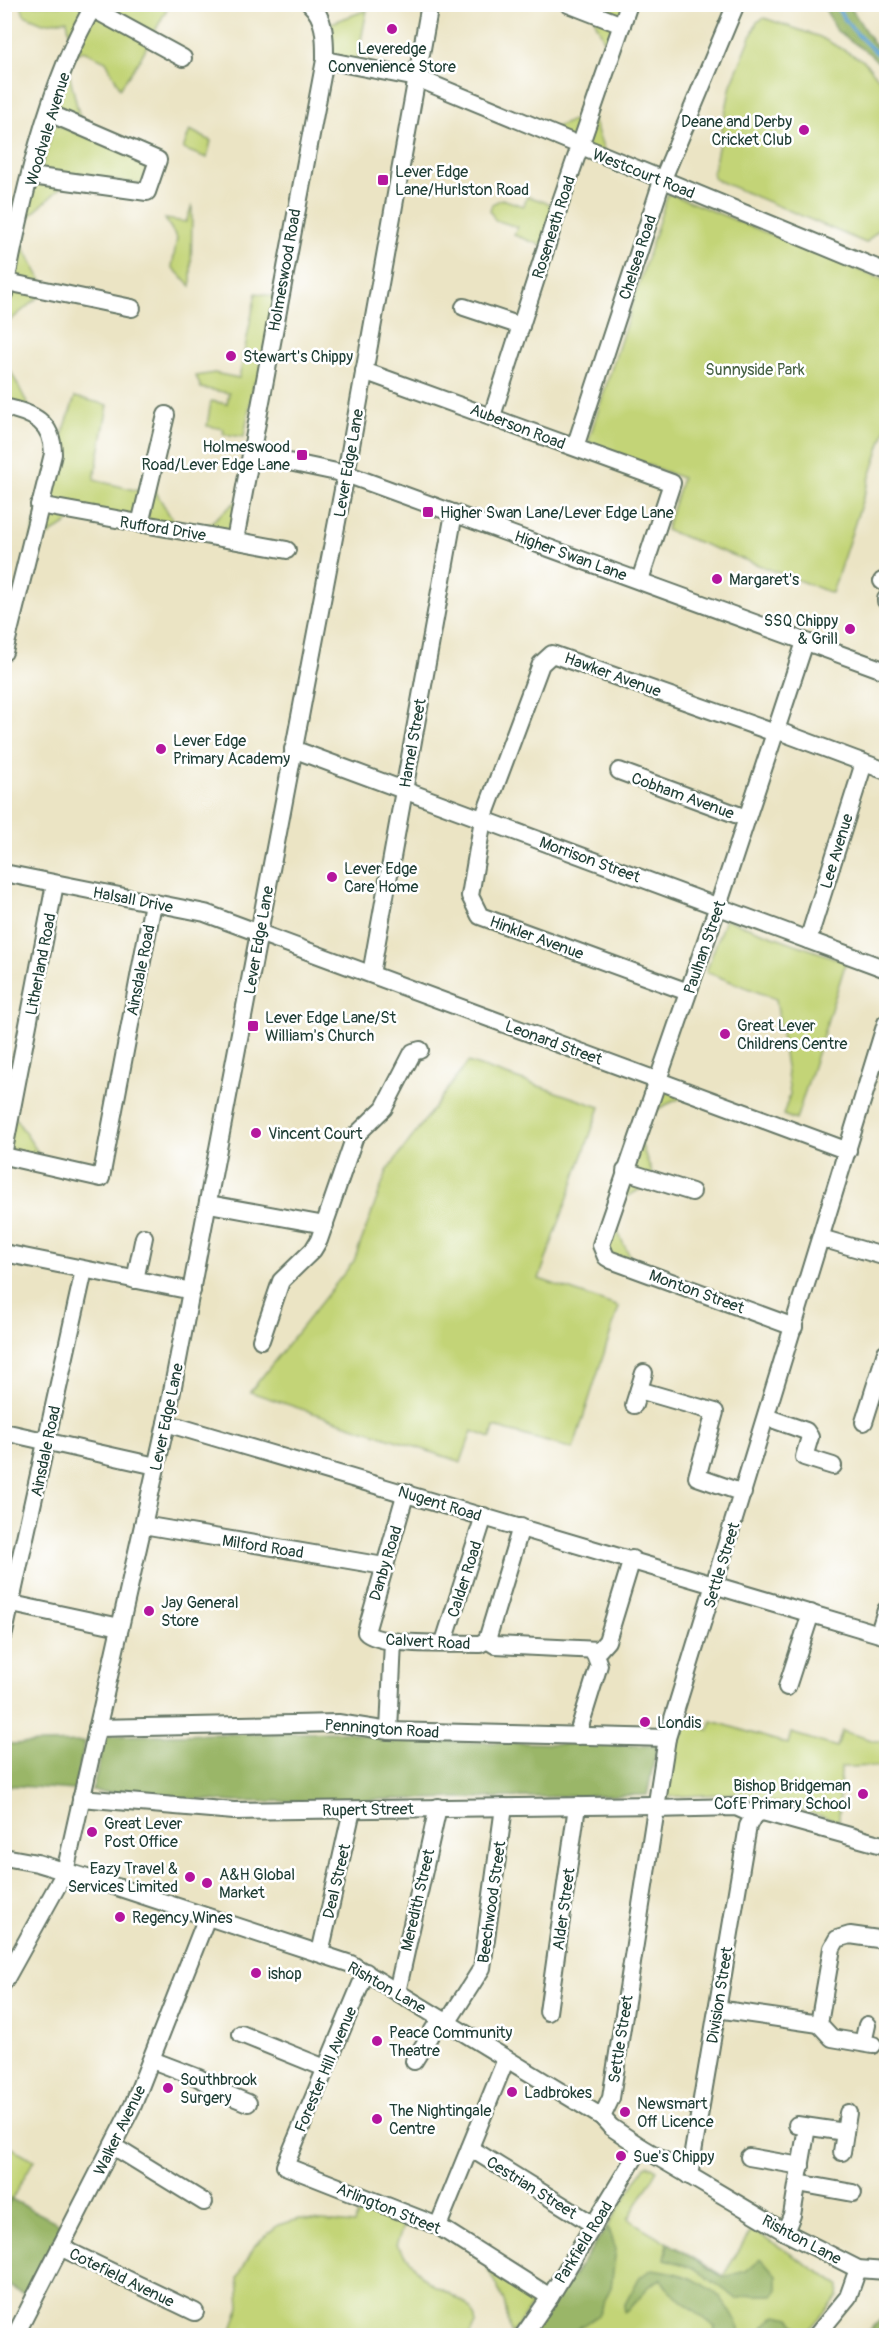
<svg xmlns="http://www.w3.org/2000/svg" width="891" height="2340" viewBox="0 0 891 2340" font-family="Pangolin,sans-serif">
<rect width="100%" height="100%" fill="#fff"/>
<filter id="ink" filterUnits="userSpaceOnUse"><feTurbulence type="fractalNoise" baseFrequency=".0167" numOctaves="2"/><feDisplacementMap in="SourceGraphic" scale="12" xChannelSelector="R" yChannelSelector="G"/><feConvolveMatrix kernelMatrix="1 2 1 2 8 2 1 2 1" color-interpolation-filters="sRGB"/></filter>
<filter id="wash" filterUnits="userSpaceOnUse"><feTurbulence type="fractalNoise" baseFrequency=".008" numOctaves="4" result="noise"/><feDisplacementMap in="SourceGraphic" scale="24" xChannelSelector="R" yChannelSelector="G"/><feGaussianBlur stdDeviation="1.35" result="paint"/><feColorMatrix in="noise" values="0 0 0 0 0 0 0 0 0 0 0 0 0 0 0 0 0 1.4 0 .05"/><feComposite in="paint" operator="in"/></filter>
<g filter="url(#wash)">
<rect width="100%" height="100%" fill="#ebe4c4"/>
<g fill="#c3d477" stroke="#718856" stroke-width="1.5">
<path d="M21,5h148l-30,56 -19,27 -14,-27 -23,-10 -13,6 3,-6 -6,-31 -24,3 -19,-8z"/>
<path d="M611,5h18l-18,51 -19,-42z"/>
<path d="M367,10l-11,56 -31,-6 -2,-34z"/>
<path d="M764,18l56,19 44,24 22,26v135l-20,21 -152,-64 -1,-7 18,-87 26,-63z"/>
<path d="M67,64l15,63 -33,-14z"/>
<path d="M591,113l16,45 -61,-27z"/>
<path d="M55,124l93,36 -3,25 -104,-16z"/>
<path d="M190,130l21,11 -4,17 -24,-9z"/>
<path d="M31,176l37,5 -48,44z"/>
<path d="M668,193l218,88v147l-54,165 -166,-63 16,-52 -94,-36z"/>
<path d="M527,196l32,11 -13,40 -32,-12 3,-8 -22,-7 -5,-9 2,-7 10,-5 22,7z"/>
<path d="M192,205l-1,81 -19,-19 5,-29 -12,-19 21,3z"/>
<path d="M17,235l30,55 -42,35v-27z"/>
<path d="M256,293l23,4 -15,86 -10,-1 -10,55 -21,-3 1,-5 -17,-3 4,-25 16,3 2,-11 -28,-5 -5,-12 18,-3 25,5z"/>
<path d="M5,360l29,56 -29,-8z"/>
<path d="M75,397l33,8 -14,75 53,13 3,-11 29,49 -97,-18 -53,35 10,-43z"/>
<path d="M244,495l-9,45 -38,-6z"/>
<path d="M725,919l121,43 -50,158 -13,-5 7,-21 -14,-95 -70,-27z"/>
<path d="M468,1062l132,45 -61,172 80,28 -46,142 -79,-22 -3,11 -19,-7 -11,31 -211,-70 104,-131 33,-90z"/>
<path d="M657,1081l34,12 -46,22z"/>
<path d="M12,1113l35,53 -42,-10z"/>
<path d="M638,1135l17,46 -41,23z"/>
<path d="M610,1216l26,53 -30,-12z"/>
<path d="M712,1721l76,23 3,-11 46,14 5,-16 33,10h11v25l-45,1 -2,54 -99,-28 -73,4 9,-48 9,-25 24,6z"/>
<path d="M5,2144l29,16 -29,51z"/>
<path d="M648,2165l9,5 -29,49 95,57 29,-47 87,56 -1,12 -34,38 -267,1 27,-40 81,-130z"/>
<path d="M362,2205l43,18 -9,22c12,10 18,22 28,33 16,16 50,19 52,46l-7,11h-239l10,-28 -2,-30 17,-32 23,-20 22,-6 54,5z"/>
<path d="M488,2269l48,30 -25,36 -7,-34z"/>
</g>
<g fill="#9ab668" stroke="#5c7a4e" stroke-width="1.5">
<path d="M823,5h26l24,38 13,11v16l-15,-15 -34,-24z"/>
<path d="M349,1732l35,8 273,6 -10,49 -413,7 -142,-11 14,-55z"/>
<path d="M85,1742l-11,48 -69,-5v-41z"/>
<path d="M11,2199l51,26 -36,70 -21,-11v-73z"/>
<path d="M607,2227l9,22 -5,38 -13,28 -30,20 -37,1z"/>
<path d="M668,2243l55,34 23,-6 15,-13 16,18v13l-4,6h-22l-14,4 -43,-31 -29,-9z"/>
<path d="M652,2269c45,5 76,23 89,66h-27l1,-8 -46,-36 -8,-12c-20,9 -19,22 -36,33l-1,-6 15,-28z"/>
<path d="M886,2314l-2,21h-17v-2z"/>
<path d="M777,2315l13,3 15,17h-45l4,-9z"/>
</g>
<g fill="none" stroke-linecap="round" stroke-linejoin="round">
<path stroke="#5da2d2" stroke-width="4" d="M835,4c13,23 31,40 51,57"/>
</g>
</g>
<g filter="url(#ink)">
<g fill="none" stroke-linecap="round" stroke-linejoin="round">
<defs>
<g id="minor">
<path d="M84,4l99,54"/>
<path d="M568,4l54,21"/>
<path d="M325,60l92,18 469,194"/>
<path d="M31,176l116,16 11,-32 -109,-47"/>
<path d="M7,282l125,26"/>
<path d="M4,294c17,-91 43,-211 91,-290"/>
<path d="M464,307l57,19"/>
<path d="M364,371l308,112 -32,97"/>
<path d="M4,407c29,6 49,15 49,47l-49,198"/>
<path d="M492,416l67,-209 70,-203"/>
<path d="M575,447l87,-266 74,-177"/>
<path d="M251,454l95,20 540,197"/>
<path d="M39,505l248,45"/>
<path d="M140,524l26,-109"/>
<path d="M235,540l90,-480c0,-20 1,-41 -15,-56"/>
<path d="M882,581l4,2"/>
<path d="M886,601v-2"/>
<path d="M776,730l110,41"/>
<path d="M293,749l593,220"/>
<path d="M619,771l127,47"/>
<path d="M4,873l201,40 643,238"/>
<path d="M808,940l56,-177"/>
<path d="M371,974l83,-461"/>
<path d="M688,992l-208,-76 -10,-20 13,-77 58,-155 11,-10 223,79"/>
<path d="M4,1150l51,-266"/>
<path d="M4,1156l97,22 52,-275"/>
<path d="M625,1171l67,21"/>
<path d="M209,1204l116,21"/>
<path d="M821,1238l65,19"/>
<path d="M4,1253l188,38"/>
<path d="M135,1280l9,-43"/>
<path d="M794,1327l-183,-67 -5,-3 -5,-12 117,-339 87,-264"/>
<path d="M261,1340l20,-59 32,-31 6,-10 36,-104 29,-28 29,-56 7,-2"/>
<path d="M639,1390l76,22 -18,65 46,16"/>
<path d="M634,1405l10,-32"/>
<path d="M766,1417l40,14 4,6 -6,20 29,9"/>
<path d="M864,1422l22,-70"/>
<path d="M166,1423l720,213"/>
<path d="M4,1432l152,34"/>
<path d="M406,1492l-40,140c12,15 92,11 114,12l7,-4"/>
<path d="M143,1525l241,41"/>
<path d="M12,1604l108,23"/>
<path d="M4,1633l80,-363"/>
<path d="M879,1633l7,-23"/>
<path d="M487,1640l8,5 104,5 8,-9 25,-82"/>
<path d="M487,1640l34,-113"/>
<path d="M444,1642l40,-126"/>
<path d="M787,1687l24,-74"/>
<path d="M97,1728l241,-5 51,8 278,7"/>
<path d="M389,1731l4,-90"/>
<path d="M577,1736l22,-71 -5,-13"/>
<path d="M81,1798l153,13 421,-6"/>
<path d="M654,1809l82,-2 18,8"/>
<path d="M754,1815l9,-3 123,34"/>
<path d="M4,1857l33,6 80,24 234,77 251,153 9,10 30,20 144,85 73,37 28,2"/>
<path d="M320,1953l32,-143"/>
<path d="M366,1972l-81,194 153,60 112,71"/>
<path d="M4,1982l61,-110 101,-449 180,-949 84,-470"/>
<path d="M397,1992l41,-185"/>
<path d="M717,2009l102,15 13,-76 5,-9 13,-4 35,5"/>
<path d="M548,2012l29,-206"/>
<path d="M447,2023l35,-55 22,-161"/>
<path d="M819,2024l13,14 41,7"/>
<path d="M241,2034l84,34"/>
<path d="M863,2043l4,-18"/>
<path d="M152,2060l47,18 20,13 29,12"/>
<path d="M414,2061l26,-42"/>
<path d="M602,2117l9,-19 56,-360 219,-715"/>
<path d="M797,2125l48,7"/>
<path d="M113,2146l91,56"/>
<path d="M470,2148l124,77"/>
<path d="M842,2152l6,-39"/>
<path d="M749,2157l52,9"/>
<path d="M689,2176l59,-350 6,-11"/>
<path d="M798,2183l55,10"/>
<path d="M438,2226l68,-167"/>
<path d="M785,2232l7,-17 15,-88"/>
<path d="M60,2247l135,65"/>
<path d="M15,2336l118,-231 74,-188"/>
<path d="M523,2336l27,-39 91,-150"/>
<path d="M816,2336l32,-39 10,-28"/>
</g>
</defs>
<use href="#minor" stroke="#676" stroke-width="20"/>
<use href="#minor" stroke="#fff" stroke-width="16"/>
</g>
</g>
<g fill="#b5179e" stroke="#fff" stroke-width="2">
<circle cx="392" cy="29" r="6"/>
<circle cx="804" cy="130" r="6"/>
<rect x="377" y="174" width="12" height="12" rx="3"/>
<circle cx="231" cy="356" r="6"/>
<rect x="296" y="449" width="12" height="12" rx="3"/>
<rect x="422" y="506" width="12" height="12" rx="3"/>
<circle cx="717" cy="579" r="6"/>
<circle cx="850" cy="629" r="6"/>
<circle cx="161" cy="749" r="6"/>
<circle cx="332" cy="877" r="6"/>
<rect x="247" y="1020" width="12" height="12" rx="3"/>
<circle cx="725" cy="1034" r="6"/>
<circle cx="256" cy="1133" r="6"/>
<circle cx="149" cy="1611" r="6"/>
<circle cx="645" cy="1722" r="6"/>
<circle cx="863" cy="1794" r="6"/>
<circle cx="92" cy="1832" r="6"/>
<circle cx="190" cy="1877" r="6"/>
<circle cx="207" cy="1883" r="6"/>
<circle cx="120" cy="1917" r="6"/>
<circle cx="256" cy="1973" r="6"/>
<circle cx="377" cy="2041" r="6"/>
<circle cx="168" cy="2088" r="6"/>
<circle cx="512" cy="2092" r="6"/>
<circle cx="625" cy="2112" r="6"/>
<circle cx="377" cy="2119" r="6"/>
<circle cx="621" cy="2156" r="6"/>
</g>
<g text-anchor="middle" stroke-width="5" stroke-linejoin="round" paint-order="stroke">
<g font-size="16" fill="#1f3d34" stroke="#fff" text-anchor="start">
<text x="392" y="54" text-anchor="middle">Leveredge<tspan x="392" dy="18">Convenience Store</tspan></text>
<text x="792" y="127" text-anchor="end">Deane and Derby<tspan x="792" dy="18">Cricket Club</tspan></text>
<text x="395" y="177">Lever Edge<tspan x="395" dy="18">Lane/Hurlston Road</tspan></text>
<text x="243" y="362">Stewart's Chippy</text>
<text x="290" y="452" text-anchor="end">Holmeswood<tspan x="290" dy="18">Road/Lever Edge Lane</tspan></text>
<text x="440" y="518">Higher Swan Lane/Lever Edge Lane</text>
<text x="729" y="585">Margaret's</text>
<text x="838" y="626" text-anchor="end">SSQ Chippy<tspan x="838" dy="18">&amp; Grill</tspan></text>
<text x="173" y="746">Lever Edge<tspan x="173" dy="18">Primary Academy</tspan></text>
<text x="344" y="874">Lever Edge<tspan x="344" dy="18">Care Home</tspan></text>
<text x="265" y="1023">Lever Edge Lane/St<tspan x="265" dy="18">William's Church</tspan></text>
<text x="737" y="1031">Great Lever<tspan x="737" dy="18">Childrens Centre</tspan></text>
<text x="268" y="1139">Vincent Court</text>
<text x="161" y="1608">Jay General<tspan x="161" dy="18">Store</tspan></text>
<text x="657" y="1728">Londis</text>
<text x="851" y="1791" text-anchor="end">Bishop Bridgeman<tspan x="851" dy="18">CofE Primary School</tspan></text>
<text x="104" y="1829">Great Lever<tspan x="104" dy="18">Post Office</tspan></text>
<text x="178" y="1874" text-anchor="end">Eazy Travel &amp;<tspan x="178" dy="18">Services Limited</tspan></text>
<text x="219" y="1880">A&amp;H Global<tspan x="219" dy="18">Market</tspan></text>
<text x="132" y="1923">Regency Wines</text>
<text x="268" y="1979">ishop</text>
<text x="389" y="2038">Peace Community<tspan x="389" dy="18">Theatre</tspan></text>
<text x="180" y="2085">Southbrook<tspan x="180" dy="18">Surgery</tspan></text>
<text x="524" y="2098">Ladbrokes</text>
<text x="637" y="2109">Newsmart<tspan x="637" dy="18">Off Licence</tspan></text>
<text x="389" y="2116">The Nightingale<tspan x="389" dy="18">Centre</tspan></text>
<text x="633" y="2162">Sue's Chippy</text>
</g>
<g font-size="16" fill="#1f3d34" stroke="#fff">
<text transform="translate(47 129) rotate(-73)" y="6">Woodvale Avenue</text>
<text transform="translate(644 173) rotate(22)" y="6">Westcourt Road</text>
<text transform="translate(553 227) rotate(-72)" y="6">Roseneath Road</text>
<text transform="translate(637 257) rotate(-72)" y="6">Chelsea Road</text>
<text transform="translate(284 270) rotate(-80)" y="6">Holmeswood Road</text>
<text transform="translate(518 426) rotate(21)" y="6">Auberson Road</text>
<text transform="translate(348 463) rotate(-80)" y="6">Lever Edge Lane</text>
<text transform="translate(163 528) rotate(9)" y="6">Rufford Drive</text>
<text transform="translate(571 555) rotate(20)" y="6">Higher Swan Lane</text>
<text transform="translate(613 674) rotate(20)" y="6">Hawker Avenue</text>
<text transform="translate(412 743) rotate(-80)" y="6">Hamel Street</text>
<text transform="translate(683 795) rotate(20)" y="6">Cobham Avenue</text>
<text transform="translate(836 851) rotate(-73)" y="6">Lee Avenue</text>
<text transform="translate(590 859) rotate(20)" y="6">Morrison Street</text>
<text transform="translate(133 899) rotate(11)" y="6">Halsall Drive</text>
<text transform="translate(537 937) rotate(20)" y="6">Hinkler Avenue</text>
<text transform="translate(258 940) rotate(-80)" y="6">Lever Edge Lane</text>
<text transform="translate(704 947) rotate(-71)" y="6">Paulhan Street</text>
<text transform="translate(40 964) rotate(-79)" y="6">Litherland Road</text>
<text transform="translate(140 970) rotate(-79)" y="6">Ainsdale Road</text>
<text transform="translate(554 1042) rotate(20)" y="6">Leonard Street</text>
<text transform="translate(697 1291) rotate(20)" y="6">Monton Street</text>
<text transform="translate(166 1417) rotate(-78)" y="6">Lever Edge Lane</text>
<text transform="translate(45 1451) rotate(-78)" y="6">Ainsdale Road</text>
<text transform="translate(440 1503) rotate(17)" y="6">Nugent Road</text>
<text transform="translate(263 1546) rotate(9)" y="6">Milford Road</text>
<text transform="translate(385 1563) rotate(-73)" y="6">Danby Road</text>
<text transform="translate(721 1565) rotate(-73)" y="6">Settle Street</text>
<text transform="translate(464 1579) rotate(-72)" y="6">Calder Road</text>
<text transform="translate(428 1641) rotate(3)" y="6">Calvert Road</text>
<text transform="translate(382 1728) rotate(4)" y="6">Pennington Road</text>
<text transform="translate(368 1809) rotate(-1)" y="6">Rupert Street</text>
<text transform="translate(336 1881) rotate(-77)" y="6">Deal Street</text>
<text transform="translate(417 1900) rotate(-77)" y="6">Meredith Street</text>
<text transform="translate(491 1902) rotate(-82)" y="6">Beechwood Street</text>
<text transform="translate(563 1909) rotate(-82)" y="6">Alder Street</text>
<text transform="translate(387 1987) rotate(30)" y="6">Rishton Lane</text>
<text transform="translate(719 1995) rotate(-81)" y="6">Division Street</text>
<text transform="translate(620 2039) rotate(-81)" y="6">Settle Street</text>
<text transform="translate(325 2069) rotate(-67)" y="6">Forester Hill Avenue</text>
<text transform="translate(119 2130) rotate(-64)" y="6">Walker Avenue</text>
<text transform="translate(532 2187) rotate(32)" y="6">Cestrian Street</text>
<text transform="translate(389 2208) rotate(22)" y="6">Arlington Street</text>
<text transform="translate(802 2239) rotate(28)" y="6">Rishton Lane</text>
<text transform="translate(583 2242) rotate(-58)" y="6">Parkfield Road</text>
<text transform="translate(122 2277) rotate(26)" y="6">Cotefield Avenue</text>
</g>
<g font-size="16" fill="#486345" stroke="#fff">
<text x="755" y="375">Sunnyside Park</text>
</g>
</g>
<rect width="891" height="2340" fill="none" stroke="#fff" stroke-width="24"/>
</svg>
